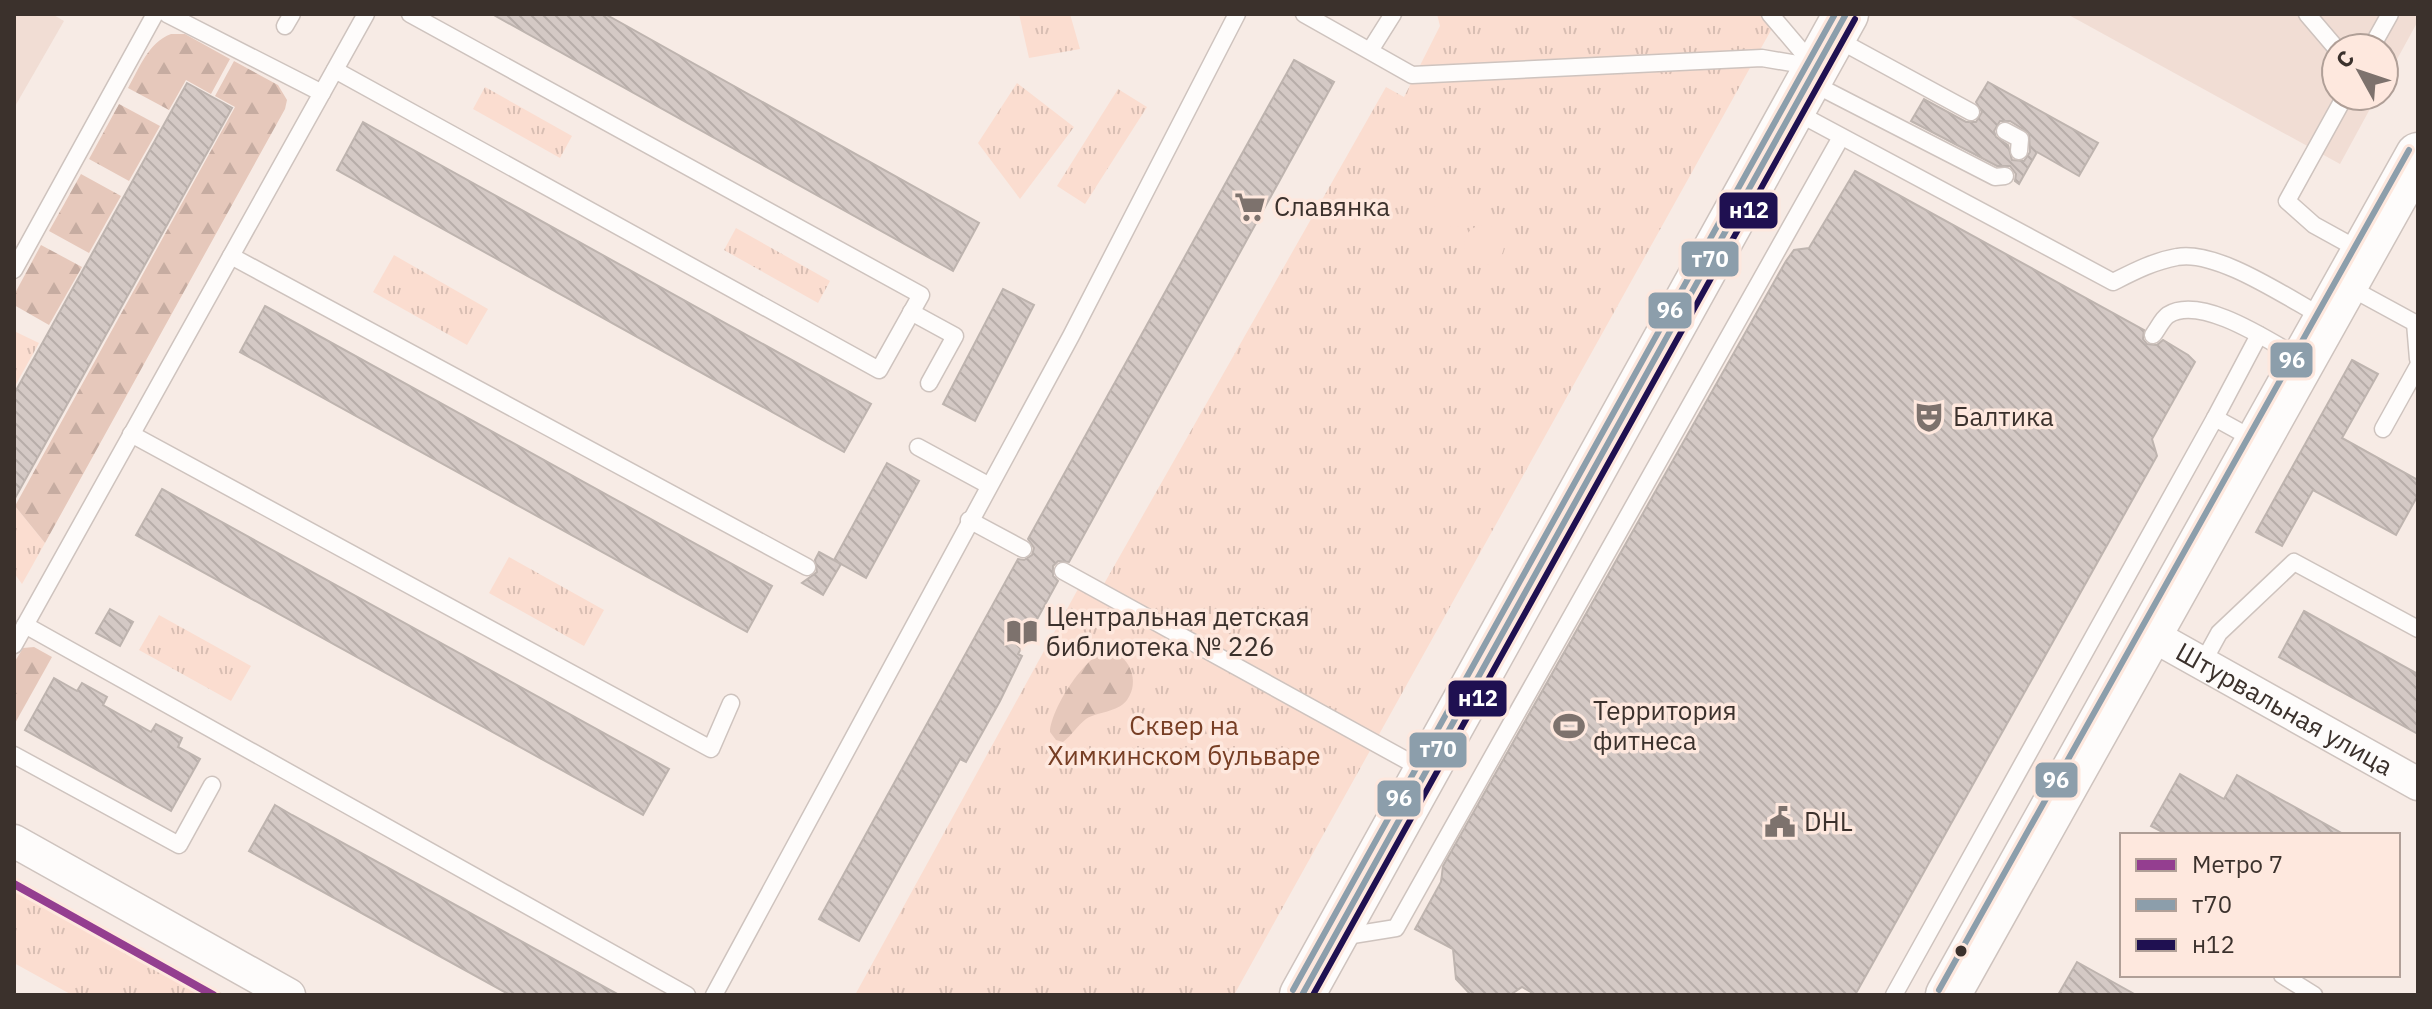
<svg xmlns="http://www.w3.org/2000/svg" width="2432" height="1009" viewBox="0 0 2432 1009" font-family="'IBM Plex Sans',sans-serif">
<defs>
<pattern id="grass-tufts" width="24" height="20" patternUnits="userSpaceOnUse" patternTransform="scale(2)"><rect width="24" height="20" fill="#fbddd0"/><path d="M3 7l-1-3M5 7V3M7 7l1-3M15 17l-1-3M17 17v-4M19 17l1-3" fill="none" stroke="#d8beb3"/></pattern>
<pattern id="forest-firs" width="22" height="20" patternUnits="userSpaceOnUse" patternTransform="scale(2)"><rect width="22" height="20" fill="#e6c8bb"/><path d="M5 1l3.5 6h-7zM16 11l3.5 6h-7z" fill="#c6aca1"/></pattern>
<pattern id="building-back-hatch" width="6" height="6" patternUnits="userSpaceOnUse" patternTransform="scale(2)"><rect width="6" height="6" fill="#d4c9c5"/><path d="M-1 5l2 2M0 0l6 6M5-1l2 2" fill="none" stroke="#b7ada9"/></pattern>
</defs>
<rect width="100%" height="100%" fill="#f7ebe5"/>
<g fill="#f1ddd4">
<path d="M14,14h38l12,7 -50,87z"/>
<path d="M2067,14h351v7l-34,62v-35h-48v48h41l-37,68z"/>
</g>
<g fill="url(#grass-tufts)">
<path d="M1019,14h51l10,35 -51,9z"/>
<path d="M1437,14h343l-546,981h-379l223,-406 18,9 290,-511 18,10 36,-71z"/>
<path d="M1017,83l57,44 -54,72 -42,-56z"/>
<path d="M485,87l87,49 -12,22 -87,-49z"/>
<path d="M1118,89l29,18 -62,97 -28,-18z"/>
<path d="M736,228l94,53 -12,22 -94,-53z"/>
<path d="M394,255l94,54 -21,36 -94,-53z"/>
<path d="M14,331l25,12 -24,43 -1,-1z"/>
<path d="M15,506l30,37 -23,41 -8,-11z"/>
<path d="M509,557l95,53 -20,36 -95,-53z"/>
<path d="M159,615l92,51 -20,35 -92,-51z"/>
<path d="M14,877l211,118h-153l-58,-32z"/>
</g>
<g fill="url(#forest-firs)">
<path d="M171,34h14l45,25 -19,35 -25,-14 -17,30 -41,-22c12,-21 20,-45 43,-54z"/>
<path d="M234,61l44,24 9,15 -2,9 -240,434 -30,-37 220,-399 -20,-11z"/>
<path d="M119,104l41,22 -31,55 -40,-22z"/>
<path d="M81,174l40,22 -32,57 -40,-22z"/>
<path d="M41,245l41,22 -33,58 -35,-20v-10z"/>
<path d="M34,647l18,10 -38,68v-62l9,-15z"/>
<path d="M1107,650c22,4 34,31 20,50 -10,13 -29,11 -41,19 -9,7 -14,16 -23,23l-7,-2 -6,-8c1,-23 34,-75 57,-82z"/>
</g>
<g fill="#fbddd0">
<circle cx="1454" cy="207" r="20"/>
<circle cx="1484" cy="245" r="20"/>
</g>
<g fill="url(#building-back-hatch)" stroke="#beb4af" stroke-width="2" fill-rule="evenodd">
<path d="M492,14h113l374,209 -26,48z"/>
<path d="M1294,60l40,22 -265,480 -11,-1 -5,5v10l5,5 -40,73 4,2 -22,45 -34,61 -6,-3 -101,182 -40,-22 199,-360 6,1 8,-5 2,-7 -6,-9z"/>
<path d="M1988,82l110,61 -19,33 -42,-24 -18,32 -4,-3 1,-7 -6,-8h-13l-86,-45 13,-22 42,23h10l6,-10 -6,-10zM2000,121h10l19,12 1,19 -6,9 -12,-1 -4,-15 -12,-8 -2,-6z"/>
<path d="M187,83l45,25 -218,392v-106z"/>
<path d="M363,122l508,282 -27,48 -507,-282z"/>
<path d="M1855,171l289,159 -1,9 4,5 10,1 6,-5 25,15 7,7 -43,77 5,17 -302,539h-319l-14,-8 -12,8h-39l-15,-16 -3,-30 -38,-20 26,-47 2,-16 343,-605 8,-11 15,-2z"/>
<path d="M1003,289l31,16 -59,116 -32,-17z"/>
<path d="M265,306l507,280 -25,46 -507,-280z"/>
<path d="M2352,360l26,14 -36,64 76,42v15l-22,40 -83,-45 -31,56 -26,-14z"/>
<path d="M887,463l32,18 -53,97 -32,-18z"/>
<path d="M162,489l507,280 -26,46 -507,-280z"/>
<path d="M819,552l22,12 -18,31 -21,-12 15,-11 -2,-12z"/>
<path d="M110,609l23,13 -13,24 -24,-13z"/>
<path d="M2304,611l114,63v60l-139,-77z"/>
<path d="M54,678l23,13 5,-8 25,14 -4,8 48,27 5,-8 26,14 -4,9 22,12 -29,52 -146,-81z"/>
<path d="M2180,774l44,25 13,-24 108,60h-177l-17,-9z"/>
<path d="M275,805l17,10 327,180h-109l-261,-144z"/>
<path d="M2077,962l59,33h-78z"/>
</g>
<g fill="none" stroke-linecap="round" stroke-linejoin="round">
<defs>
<g id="service">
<path d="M167,14l155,79"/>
<path d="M1304,14l108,61 350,-17 53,9"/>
<path d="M1770,14l45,53"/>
<path d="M2307,14l29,34"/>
<path d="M285,26l7,-12"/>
<path d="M1835,38l136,74"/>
<path d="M2371,48l19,-34"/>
<path d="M1371,49l22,-35"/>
<path d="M335,70l544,300 42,-75 -511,-281"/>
<path d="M1810,82l185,95 10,-1"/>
<path d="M2345,96l-58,105 27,24 49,27"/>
<path d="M1794,111l319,171c20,-10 41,-21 64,-25 40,-8 112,42 148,61"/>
<path d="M2005,131l15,8 -1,12"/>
<path d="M231,256l576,311"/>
<path d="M14,270l141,-256"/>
<path d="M2347,286l68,37 3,36"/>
<path d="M911,312l44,24 -26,47"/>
<path d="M2153,335c5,-6 9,-16 15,-20 33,-21 103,27 133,44"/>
<path d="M2215,418l44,-83"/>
<path d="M2383,429l35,-63"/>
<path d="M131,434l580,315 20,-46"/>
<path d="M918,447l70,38"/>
<path d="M969,520l54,29"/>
<path d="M1063,571l361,199"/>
<path d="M25,625l662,370"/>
<path d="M14,645l352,-631"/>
<path d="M2202,664l17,-31 75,-71 124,67"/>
<path d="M14,755l165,90 33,-60"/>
<path d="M1340,937l56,-9 444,-789"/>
<path d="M2282,975l32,20"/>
<path d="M714,995l357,-659 166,-322"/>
<path d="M1894,995l321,-577 40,22"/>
</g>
<g id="minor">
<path id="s1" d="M2150,634l268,150"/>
<path d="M14,841l275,154"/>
</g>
<g id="secondary">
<path d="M1302,995l544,-981"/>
<path d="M1948,995l470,-840"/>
</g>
</defs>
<use href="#service" stroke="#cec3be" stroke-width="19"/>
<use href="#minor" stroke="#cec3be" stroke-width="35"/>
<use href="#secondary" stroke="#cec3be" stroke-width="47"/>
<use href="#service" stroke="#fefcfb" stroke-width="16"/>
<use href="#minor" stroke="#fefcfb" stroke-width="32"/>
<use href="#secondary" stroke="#fefcfb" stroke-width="44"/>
<defs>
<path id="bus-1" d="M1302,995l544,-981"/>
<path id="bus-2" d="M1313,995l542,-976"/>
<g id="bus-3">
<path d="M1293,990l542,-976"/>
<path d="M1939,990l470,-840"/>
</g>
</defs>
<use href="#bus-1" stroke="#fee8de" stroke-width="12"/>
<use href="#bus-2" stroke="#fee8de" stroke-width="12"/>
<use href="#bus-3" stroke="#fee8de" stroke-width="12"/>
<use href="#bus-1" stroke="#8c9eab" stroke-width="6"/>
<use href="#bus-2" stroke="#1f1051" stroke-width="6"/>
<use href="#bus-3" stroke="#8c9eab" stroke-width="6"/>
<defs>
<path id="metro-1" d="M14,884l199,111"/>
</defs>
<use href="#metro-1" stroke="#fee8de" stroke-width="14"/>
<use href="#metro-1" stroke="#943e90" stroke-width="8"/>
</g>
<defs>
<symbol id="supermarket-bare" viewBox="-9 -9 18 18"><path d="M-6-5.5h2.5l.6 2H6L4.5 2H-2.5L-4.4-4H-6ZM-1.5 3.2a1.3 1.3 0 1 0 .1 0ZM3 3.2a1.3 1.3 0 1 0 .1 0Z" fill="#7d726d" stroke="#fee8de" stroke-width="2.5" paint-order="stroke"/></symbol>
<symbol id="theatre-bare" viewBox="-9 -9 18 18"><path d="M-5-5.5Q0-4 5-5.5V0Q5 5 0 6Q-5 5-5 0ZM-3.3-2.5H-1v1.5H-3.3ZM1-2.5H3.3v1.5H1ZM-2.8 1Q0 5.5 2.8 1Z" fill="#7d726d" stroke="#fee8de" stroke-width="2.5" paint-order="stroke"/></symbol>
<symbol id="library-bare" viewBox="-9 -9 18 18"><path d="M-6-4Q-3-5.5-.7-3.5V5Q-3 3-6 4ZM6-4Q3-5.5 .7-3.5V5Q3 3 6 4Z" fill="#7d726d" stroke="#fee8de" stroke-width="2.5" paint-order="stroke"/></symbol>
<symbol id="stadium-bare" viewBox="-9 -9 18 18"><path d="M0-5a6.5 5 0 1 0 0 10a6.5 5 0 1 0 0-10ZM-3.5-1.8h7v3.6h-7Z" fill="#7d726d" stroke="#fee8de" stroke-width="2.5" paint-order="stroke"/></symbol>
<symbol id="civic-bare" viewBox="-9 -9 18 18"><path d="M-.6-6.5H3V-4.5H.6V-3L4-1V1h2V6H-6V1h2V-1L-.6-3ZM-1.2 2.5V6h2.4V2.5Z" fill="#7d726d" stroke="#fee8de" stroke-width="2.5" paint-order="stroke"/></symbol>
</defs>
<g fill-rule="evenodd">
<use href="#supermarket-bare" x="1228" y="185" width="44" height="44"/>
<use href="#theatre-bare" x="1907" y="395" width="44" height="44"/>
<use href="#library-bare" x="1000" y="610" width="44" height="44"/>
<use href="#stadium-bare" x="1547" y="704" width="44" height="44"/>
<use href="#civic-bare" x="1758" y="800" width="44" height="44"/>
</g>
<circle fill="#3b312c" stroke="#fee8de" stroke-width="3" cx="1961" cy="951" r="7"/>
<g text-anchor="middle" stroke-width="7" stroke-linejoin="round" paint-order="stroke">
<g font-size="26" fill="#3b312c" stroke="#fee8de" text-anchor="start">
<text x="1274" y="216">Славянка</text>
<text x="1953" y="426">Балтика</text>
<text x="1046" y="626">Центральная детская<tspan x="1046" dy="30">библиотека № 226</tspan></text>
<text x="1593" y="720">Территория<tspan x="1593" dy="30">фитнеса</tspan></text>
<text x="1804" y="831">DHL</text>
</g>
<g font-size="26" fill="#3b312c" stroke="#fee8de">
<text dy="9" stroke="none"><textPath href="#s1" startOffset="154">Штурвальная улица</textPath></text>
</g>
<g font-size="26" fill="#773e24" stroke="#fee8de">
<text x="1184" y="735">Сквер на<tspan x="1184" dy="30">Химкинском бульваре</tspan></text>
</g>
</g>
<g stroke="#fee8de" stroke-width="3">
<rect x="1718" y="191" width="61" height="39" rx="8" fill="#1f1051"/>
<rect x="1680" y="240" width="60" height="38" rx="8" fill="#8c9eab"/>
<rect x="1647" y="291" width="46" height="39" rx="8" fill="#8c9eab"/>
<rect x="2269" y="341" width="45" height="38" rx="8" fill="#8c9eab"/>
<rect x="1447" y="679" width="61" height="39" rx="8" fill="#1f1051"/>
<rect x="1408" y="731" width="60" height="38" rx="8" fill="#8c9eab"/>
<rect x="2034" y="761" width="45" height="38" rx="8" fill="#8c9eab"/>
<rect x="1376" y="779" width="46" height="39" rx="8" fill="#8c9eab"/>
</g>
<g font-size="22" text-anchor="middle" font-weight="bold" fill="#fff">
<text x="1749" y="218">н12</text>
<text x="1710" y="267">т70</text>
<text x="1670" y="318">96</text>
<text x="2292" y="368">96</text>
<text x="1478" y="706">н12</text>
<text x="1438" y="757">т70</text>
<text x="2056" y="788">96</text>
<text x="1399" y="806">96</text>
</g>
<rect width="2432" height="1009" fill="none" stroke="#3b312c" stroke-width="32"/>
<rect x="2120" y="833" width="280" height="144" fill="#fee8de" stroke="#b09f97" stroke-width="2"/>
<rect x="2136" y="859" width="40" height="12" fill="#943e90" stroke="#b09f97" stroke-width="2"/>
<text x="2192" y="873" font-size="24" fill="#3b312c">Метро 7</text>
<rect x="2136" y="899" width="40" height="12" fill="#8c9eab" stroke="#b09f97" stroke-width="2"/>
<text x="2192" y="913" font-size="24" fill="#3b312c">т70</text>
<rect x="2136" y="939" width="40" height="12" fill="#1f1051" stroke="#b09f97" stroke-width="2"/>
<text x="2192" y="953" font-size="24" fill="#3b312c">н12</text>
<g transform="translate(2360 72) rotate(310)"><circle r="38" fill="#fee8de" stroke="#b09f97" stroke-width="2"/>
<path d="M0-6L14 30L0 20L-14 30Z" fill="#7d726d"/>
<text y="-12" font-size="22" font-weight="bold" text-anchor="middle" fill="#3b312c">С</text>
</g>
</svg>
